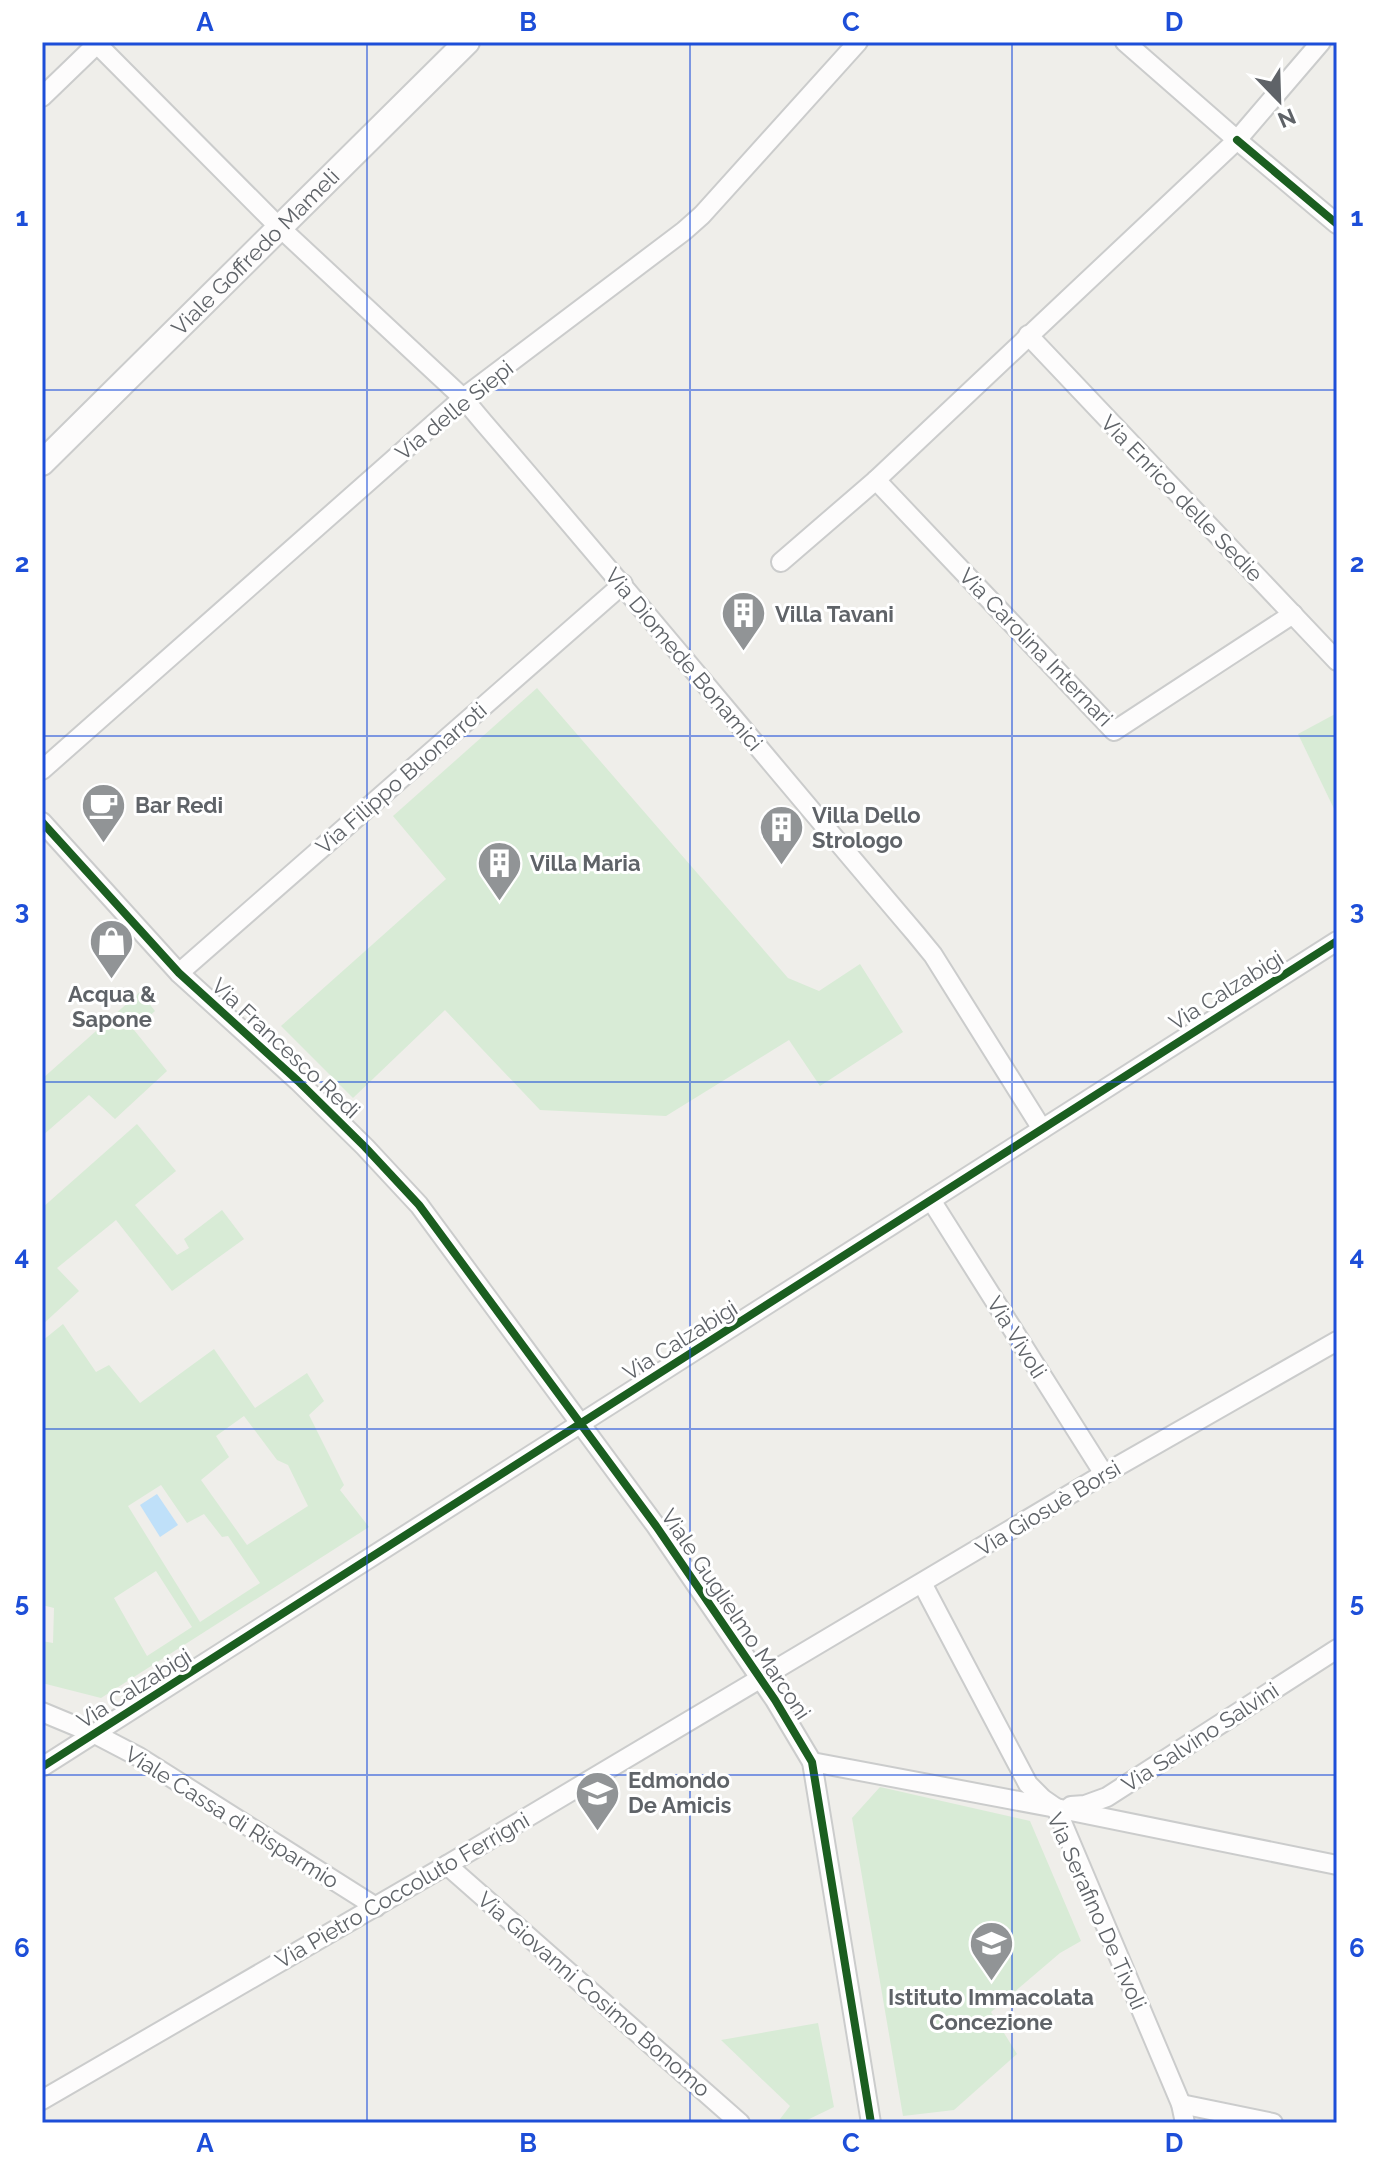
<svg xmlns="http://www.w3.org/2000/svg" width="1379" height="2165" viewBox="0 0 1379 2165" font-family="Raleway,sans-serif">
<rect width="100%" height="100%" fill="#efeeea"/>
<g fill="#d8ebd6" fill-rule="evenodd">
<path d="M537,688l251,290 31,13 41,-27 43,68 -83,54 -31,-46 -123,76 -126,-6 -95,-100 -92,88 -72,-72 165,-147 -53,-63z"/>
<path d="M1337,713v102l-39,-81z"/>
<path d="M140,992l15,19 -21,19 33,41 -52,48 -26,-24 -47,41v-57z"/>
<path d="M137,1124l39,47 -41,34 42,50 12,-7 -5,-9 38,-29 22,29 -72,52 -56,-71 -59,48 22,23 -37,34v-117z"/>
<path d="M63,1324l33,48 13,-7 31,38 74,-54 41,59 52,-35 17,28 -15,14 35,70 -4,5 29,37 -268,171 -59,-15v-42l11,2 1,-35 -12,-3v-264zM244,1416l33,44 11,5 20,41 -61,39 -46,-65 28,-23 -13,-21zM161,1485l26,38 17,-9 18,23 6,-1 32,47 -60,39 -72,-116zM156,1571l36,56 -45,29 -33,-58z"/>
<path d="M880,1787l150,34 51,120 -21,12 -69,59 26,42 -63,56 -51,6 -51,-298z"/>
<path d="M818,2023l16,84 -33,16h-24l13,-17 -69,-66z"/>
</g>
<path fill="#bfe0f9" d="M157,1494l21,31 -18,12 -20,-32z"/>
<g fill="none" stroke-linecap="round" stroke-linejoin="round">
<defs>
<g id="minor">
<path d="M95,42l179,180 189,176 21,25c145,168 287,341 431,510l18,22 109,174"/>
<path d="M1125,42l112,98 100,84"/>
<path d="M42,97l57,-55"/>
<path d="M1028,335l309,326"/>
<path d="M876,480l238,251 179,-117"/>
<path d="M781,562l95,-82 361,-340 84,-98"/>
<path d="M42,770l421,-372 221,-167 18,-16 156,-173"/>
<path d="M42,822l137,151 119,108 67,66 54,58 237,321 119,174 37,62 59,361"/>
<path d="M179,973l444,-389"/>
<path d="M931,1200l173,274"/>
<path d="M922,1583l106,201 15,15 13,9 125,296 4,19"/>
<path d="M42,1712l53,22 44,23 237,150"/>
<path d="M812,1762l244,46 281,57"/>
<path d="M42,1767l1295,-826"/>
<path d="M1071,1806l14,-1 22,-8 230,-148"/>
<path d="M447,1865l293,258"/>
<path d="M42,2100l405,-235 657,-391 233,-133"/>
<path d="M1181,2104l92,19"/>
</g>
<g id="tertiary">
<path id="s1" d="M42,463l425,-421"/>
</g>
</defs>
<use href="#minor" stroke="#cbcccc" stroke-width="22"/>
<use href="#tertiary" stroke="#cbcccc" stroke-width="28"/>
<use href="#minor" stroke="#fdfcfc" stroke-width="18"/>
<use href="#tertiary" stroke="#fdfcfc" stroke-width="24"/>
<defs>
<g id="cycleway">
<path d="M1237,140l100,84"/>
<path d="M42,822l137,151 119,108 67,66 54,58 237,321 119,174 37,62 59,361"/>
<path d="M42,1767l1295,-826"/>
</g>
</defs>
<use href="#cycleway" stroke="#fff" stroke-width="13"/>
<use href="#cycleway" stroke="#1b5e20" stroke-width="8"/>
</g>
<path fill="none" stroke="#1d4ed8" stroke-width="2" stroke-opacity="0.55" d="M367,42v2081M690,42v2081M1012,42v2081M42,390h1295M42,736h1295M42,1082h1295M42,1429h1295M42,1775h1295"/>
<defs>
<symbol id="building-pin" viewBox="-11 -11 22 30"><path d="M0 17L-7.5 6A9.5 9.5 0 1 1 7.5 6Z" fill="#919496" stroke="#fff"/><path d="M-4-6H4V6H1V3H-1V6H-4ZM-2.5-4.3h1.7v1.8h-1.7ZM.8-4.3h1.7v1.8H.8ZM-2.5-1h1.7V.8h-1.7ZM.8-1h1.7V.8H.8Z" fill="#fff"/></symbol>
<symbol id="cafe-pin" viewBox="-11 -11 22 30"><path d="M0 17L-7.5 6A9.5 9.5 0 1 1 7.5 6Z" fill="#919496" stroke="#fff"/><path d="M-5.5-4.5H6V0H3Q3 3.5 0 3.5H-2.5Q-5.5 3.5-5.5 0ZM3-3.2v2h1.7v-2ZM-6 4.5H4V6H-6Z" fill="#fff"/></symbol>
<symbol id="shop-pin" viewBox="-11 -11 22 30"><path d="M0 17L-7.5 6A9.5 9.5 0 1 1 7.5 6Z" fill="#919496" stroke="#fff"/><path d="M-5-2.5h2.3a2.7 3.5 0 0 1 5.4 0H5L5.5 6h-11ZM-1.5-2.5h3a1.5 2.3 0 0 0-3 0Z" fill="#fff"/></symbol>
<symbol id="school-pin" viewBox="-11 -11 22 30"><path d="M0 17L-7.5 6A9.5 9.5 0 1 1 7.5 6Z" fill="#919496" stroke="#fff"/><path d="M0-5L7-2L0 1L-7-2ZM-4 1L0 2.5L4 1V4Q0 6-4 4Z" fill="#fff"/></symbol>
</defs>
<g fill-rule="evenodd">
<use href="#building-pin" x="718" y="588" width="51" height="69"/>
<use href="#cafe-pin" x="78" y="780" width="51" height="69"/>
<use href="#building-pin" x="756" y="802" width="51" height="69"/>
<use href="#building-pin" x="474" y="838" width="51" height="69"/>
<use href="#shop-pin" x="86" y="916" width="51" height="69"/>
<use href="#school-pin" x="572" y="1768" width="51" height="69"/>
<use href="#school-pin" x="966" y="1918" width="51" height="69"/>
</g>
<g text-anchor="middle" stroke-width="6" stroke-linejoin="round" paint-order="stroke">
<g font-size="22" fill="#5f6368" stroke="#fff">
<text dy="8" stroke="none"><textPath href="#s1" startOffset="300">Viale Goffredo Mameli</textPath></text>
<text transform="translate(454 410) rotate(-39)" y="8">Via delle Siepi</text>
<text transform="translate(1182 498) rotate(46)" y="8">Via Enrico delle Sedie</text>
<text transform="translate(1036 647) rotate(46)" y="8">Via Carolina Internari</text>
<text transform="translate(684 659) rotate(50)" y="8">Via Diomede Bonamici</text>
<text transform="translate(401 778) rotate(-41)" y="8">Via Filippo Buonarroti</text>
<text transform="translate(1226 990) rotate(-32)" y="8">Via Calzabigi</text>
<text transform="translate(286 1048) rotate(43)" y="8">Via Francesco Redi</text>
<text transform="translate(1017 1337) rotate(58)" y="8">Via Vivoli</text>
<text transform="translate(680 1340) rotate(-32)" y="8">Via Calzabigi</text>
<text transform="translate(1048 1508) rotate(-31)" y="8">Via Giosuè Borsi</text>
<text transform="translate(736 1614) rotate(56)" y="8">Viale Guglielmo Marconi</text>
<text transform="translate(134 1688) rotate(-32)" y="8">Via Calzabigi</text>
<text transform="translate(1200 1737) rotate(-33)" y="8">Via Salvino Salvini</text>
<text transform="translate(232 1817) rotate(32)" y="8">Viale Cassa di Risparmio</text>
<text transform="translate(402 1890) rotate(-30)" y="8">Via Pietro Coccoluto Ferrigni</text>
<text transform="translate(1097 1911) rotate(66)" y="8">Via Serafino De Tivoli</text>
<text transform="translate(594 1994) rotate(41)" y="8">Via Giovanni Cosimo Bonomo</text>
</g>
<g font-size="22" font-weight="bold" fill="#5f6368" stroke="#fff" text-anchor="start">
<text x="775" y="622">Villa Tavani</text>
<text x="135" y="813">Bar Redi</text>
<text x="812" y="823">Villa Dello<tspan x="812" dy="25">Strologo</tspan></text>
<text x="530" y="871">Villa Maria</text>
<text x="112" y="1002" text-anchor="middle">Acqua &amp;<tspan x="112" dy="25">Sapone</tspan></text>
<text x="628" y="1788">Edmondo<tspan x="628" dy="25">De Amicis</tspan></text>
<text x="991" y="2005" text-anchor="middle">Istituto Immacolata<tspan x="991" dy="25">Concezione</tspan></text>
</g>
</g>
<rect width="1379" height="2165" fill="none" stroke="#ffffff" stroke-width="88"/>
<g transform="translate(1279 100) rotate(157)" stroke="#ffffff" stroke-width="6" paint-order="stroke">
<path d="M0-6L14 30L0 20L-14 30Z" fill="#5f6368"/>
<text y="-12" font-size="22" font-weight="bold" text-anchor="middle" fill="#5f6368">N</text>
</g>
<rect x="44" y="44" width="1291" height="2077" fill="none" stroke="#1d4ed8" stroke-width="3"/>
<g font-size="26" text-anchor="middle" font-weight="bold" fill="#1d4ed8">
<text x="205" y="31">A</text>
<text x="528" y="31">B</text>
<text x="851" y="31">C</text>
<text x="1174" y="31">D</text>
<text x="22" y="226">1</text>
<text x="1357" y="226">1</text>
<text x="22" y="572">2</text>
<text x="1357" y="572">2</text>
<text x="22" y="919">3</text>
<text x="1357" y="919">3</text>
<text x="22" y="1265">4</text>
<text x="1357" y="1265">4</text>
<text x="22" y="1611">5</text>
<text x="1357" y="1611">5</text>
<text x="22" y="1957">6</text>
<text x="1357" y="1957">6</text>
<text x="205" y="2152">A</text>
<text x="528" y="2152">B</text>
<text x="851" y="2152">C</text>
<text x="1174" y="2152">D</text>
</g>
</svg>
